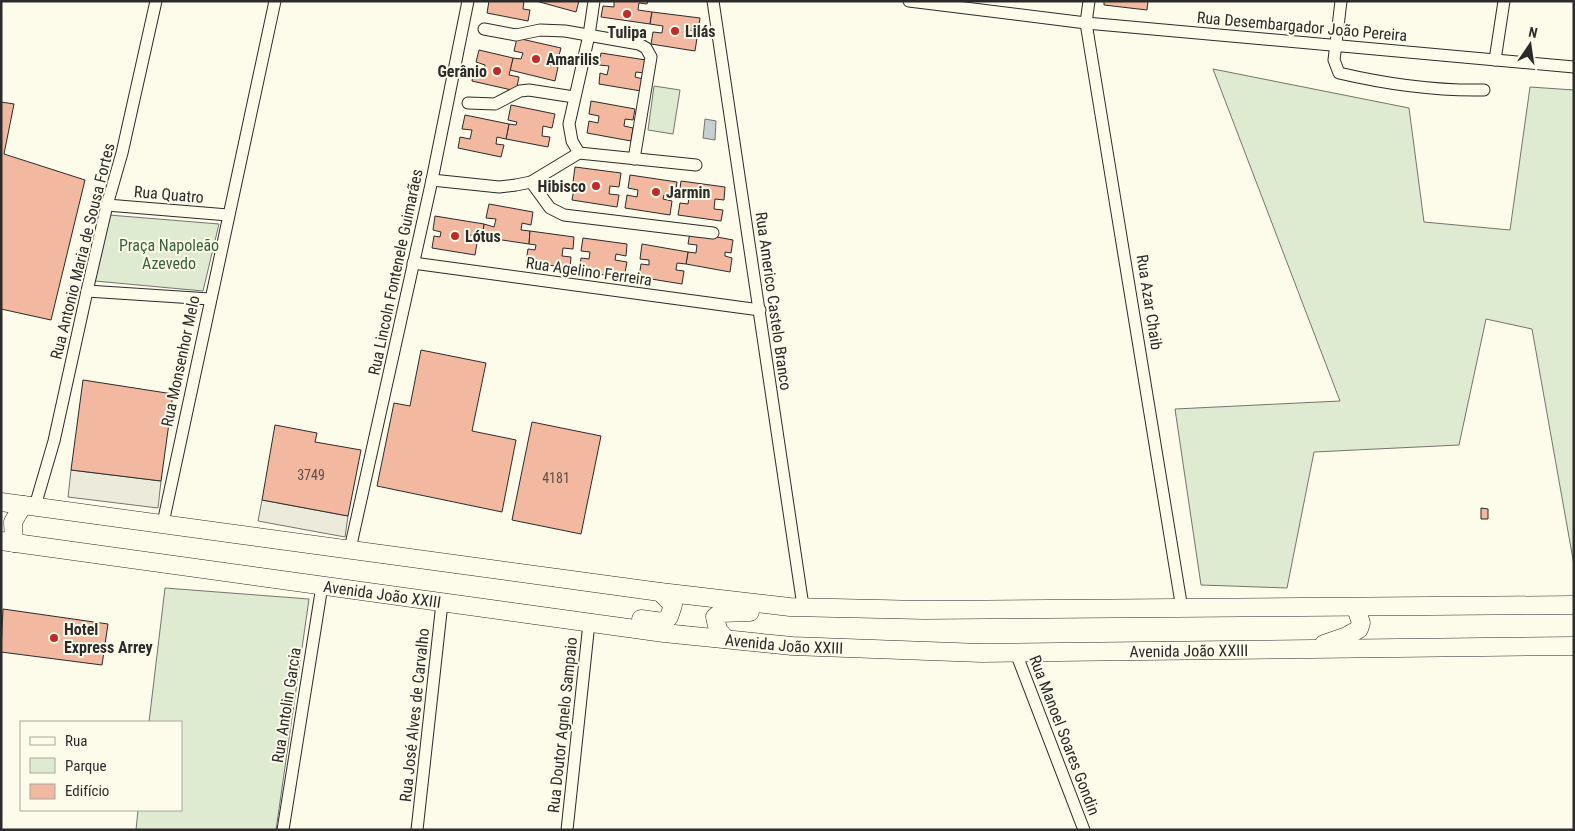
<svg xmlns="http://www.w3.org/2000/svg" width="1575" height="831" viewBox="0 0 1575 831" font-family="'Roboto Condensed',sans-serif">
<rect width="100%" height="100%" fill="#fdfbea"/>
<g fill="#deebd1" stroke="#74746e">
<path d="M1213,69l196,39 15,114 86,8 20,-143 44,3v475l-42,-236 -46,-10 -27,126 -145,7 -27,136 -86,-3 -26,-176 165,-8z"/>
<path d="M654,86l26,4 -7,44 -25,-4z"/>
<path d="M109,215l110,9 -16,67 -108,-10z"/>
<path d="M165,588l144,11 -33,231h-140l2,-20h43v-88h-32z"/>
</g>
<g fill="#eceadb" stroke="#74746e">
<path d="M71,470l90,11 -3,27 -90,-11z"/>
<path d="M262,500l86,16 -3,21 -87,-16z"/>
</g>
<path fill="#c7d0d0" stroke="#74746e" d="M705,119l11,2 -1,19 -12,-2z"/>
<g fill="#f2b8a0" stroke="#2b2b2b">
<path d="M489,1h35l-1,8 7,1 -2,11 -41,-8z"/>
<path d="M536,1h43l-3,11z"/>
<path d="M614,1h34l-1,3 -8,-1 -1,7 14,2 -2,12 -49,-7 2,-11 11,1z"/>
<path d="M1104,1h44l-1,9 -43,-5z"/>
<path d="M652,12l48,6 -2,13 -10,-1 -1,6 10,2 -2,13 -44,-7 2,-12 9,1 1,-7 -13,-2z"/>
<path d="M517,38l44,10 -3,11 -8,-1 -2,7 10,2 -3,14 -45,-11 3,-12 8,1 2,-6 -9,-2z"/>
<path d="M479,50l34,8 -4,17 10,2 -3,14 -44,-10 2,-12 10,2 1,-6 -9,-3z"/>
<path d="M601,53l45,7 -2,13 -8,-1 -1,5 8,2 -2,12 -42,-7 1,-11 7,2 2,-9 -10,-1z"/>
<path d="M591,101l44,8 -2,11 -8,-1 -1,7 9,2 -2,13 -44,-8 2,-12 9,2 1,-7 -10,-2z"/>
<path d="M1,102l13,2 -10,50 81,26 -34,140 -50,-11z"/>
<path d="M511,105l44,9 -3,14 -9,-2 -1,10 8,1 -2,10 -42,-8 3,-15 7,1 1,-3 -9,-2z"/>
<path d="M465,115l44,9 -3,15 -9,-2 -1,7 8,1 -3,12 -43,-9 2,-11 10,2 2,-9 -10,-1z"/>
<path d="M575,167l46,6 -2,14 -9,-1 -1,8 10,1 -2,12 -45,-7 2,-12 8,2 1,-7 -10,-1z"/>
<path d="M630,175l47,7 -2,15 -11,-2 -1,4 9,2 -2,14 -45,-7 2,-13 10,2 1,-7 -10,-2z"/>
<path d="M681,181l44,6 -1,13 -9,-1 -1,10 9,1 -2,11 -43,-6 2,-12 8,1 1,-7 -10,-1z"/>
<path d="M489,204l44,8 -2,13 -9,-2 -1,7 9,1 -1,13 -47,-7 2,-13 10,3 2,-8 -10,-1z"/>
<path d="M435,216l49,8 -2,13 -12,-2 -1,6 8,2 -2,12 -43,-7 2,-12 6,1 1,-5 -8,-2z"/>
<path d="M530,231l44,6 -1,12 -10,-1 -1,8 9,1 -1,11 -44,-6 2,-13 7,1 1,-5 -7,-1z"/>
<path d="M690,232l43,8 -2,13 -6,-1v4l7,2 -2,14 -44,-8 2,-12 8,1 1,-8 -9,-1z"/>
<path d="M583,238l44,6 -1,12 -10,-2 -1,6 12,2 -3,16 -45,-7 2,-13 8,1 1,-7 -9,-1z"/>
<path d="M642,244l46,8 -2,12 -9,-1 -1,7 8,1 -2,13 -43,-7 2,-13 8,1v-5l-9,-1z"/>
<path d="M421,350l65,13 -14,68 44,9 -14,72 -125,-26 17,-83 16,3z"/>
<path d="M83,380l90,14 -12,87 -90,-11z"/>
<path d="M532,422l69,14 -20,98 -69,-14z"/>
<path d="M275,425l42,8 -2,9 46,8 -13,66 -86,-16z"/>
<path d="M1481,508l7,1v10h-7z"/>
<path d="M3,609l105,15 -6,41 -101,-13z"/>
</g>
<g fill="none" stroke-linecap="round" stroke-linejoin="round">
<defs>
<g id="street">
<path d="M713,1l90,605"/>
<path d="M909,1l177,22 488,44"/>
<path d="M1089,1l-3,22 96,586"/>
<path d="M1341,1l-7,59 5,13c47,11 97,18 145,17"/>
<path d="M484,29l32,6 24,-5 25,1 74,13 7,4 5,9 -17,102"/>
<path d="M1495,60l9,-59"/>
<path d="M468,103l27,1 25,-13 9,-1 45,7"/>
<path d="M579,153l-7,-12 -3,-17 20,-89 5,-34"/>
<path d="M432,180l67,7 17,-2 15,-3 48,-29 117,12"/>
<path d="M531,182l19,26 14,7 149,18"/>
<path d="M107,205l121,10"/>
<path d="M413,263l347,47"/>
<path d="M87,291l123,8"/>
<path d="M35,506l19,-65 33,-150 20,-86 15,-52 34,-152"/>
<path d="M163,523l112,-522"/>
<path d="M350,549l82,-369 36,-179"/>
<path d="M1016,653l68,177"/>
<path d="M283,830l39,-244"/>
<path d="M417,830l25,-227"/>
<path d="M567,830l22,-207"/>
</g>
<g id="primary">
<path d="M1,502l659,90 130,15 134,3 650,-5"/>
<path id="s1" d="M1,541l663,92 128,13 190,7 592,-7"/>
<path d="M14,543l-1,-21 10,-17"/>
<path d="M641,619l22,3 6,-5 4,-12 -13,-13"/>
<path d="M726,639l-8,-9 -3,-13 5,-4 30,-1"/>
<path d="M1324,644l23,-8 12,-7 2,-6 -5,-15"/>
</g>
</defs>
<use href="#street" stroke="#2b2b2b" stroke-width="13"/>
<use href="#primary" stroke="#2b2b2b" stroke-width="19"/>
<use href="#street" stroke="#fdfbea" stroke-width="11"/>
<use href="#primary" stroke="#fdfbea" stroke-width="18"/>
</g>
<g fill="#c62828" stroke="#fdfbea" stroke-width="2">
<circle cx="627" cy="14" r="5"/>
<circle cx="675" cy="31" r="5"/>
<circle cx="536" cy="59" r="5"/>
<circle cx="497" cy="71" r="5"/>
<circle cx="596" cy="186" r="5"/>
<circle cx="656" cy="192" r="5"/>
<circle cx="455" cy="236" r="5"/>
<circle cx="54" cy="638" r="5"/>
</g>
<g text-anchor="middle" stroke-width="4" stroke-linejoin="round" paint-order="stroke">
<g font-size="14" fill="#5d4e48">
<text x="311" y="480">3749</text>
<text x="556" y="483">4181</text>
</g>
<g font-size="16" fill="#2b2b2b" stroke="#fdfbea">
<text transform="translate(1302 26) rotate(5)" y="6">Rua Desembargador João Pereira</text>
<text transform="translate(169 194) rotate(5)" y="6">Rua Quatro</text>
<text transform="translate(82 251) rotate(-76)" y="6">Rua Antonio Maria de Sousa Fortes</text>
<text transform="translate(589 271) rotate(8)" y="6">Rua Agelino Ferreira</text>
<text transform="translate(395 272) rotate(-78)" y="6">Rua Lincoln Fontenele Guimarães</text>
<text transform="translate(774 301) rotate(82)" y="6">Rua Americo Castelo Branco</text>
<text transform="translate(1150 302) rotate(81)" y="6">Rua Azar Chaib</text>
<text transform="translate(180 361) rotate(-78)" y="6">Rua Monsenhor Melo</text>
<text dy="6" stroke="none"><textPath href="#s1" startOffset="385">Avenida João XXIII</textPath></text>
<text dy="6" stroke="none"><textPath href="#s1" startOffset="790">Avenida João XXIII</textPath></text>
<text dy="6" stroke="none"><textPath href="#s1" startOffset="1195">Avenida João XXIII</textPath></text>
<text transform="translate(286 705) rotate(-81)" y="6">Rua Antolin Garcia</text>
<text transform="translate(414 715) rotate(-84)" y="6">Rua José Alves de Carvalho</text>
<text transform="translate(562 725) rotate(-84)" y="6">Rua Doutor Agnelo Sampaio</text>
<text transform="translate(1065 735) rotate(69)" y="6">Rua Manoel Soares Gondin</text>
</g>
<g font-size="16" font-weight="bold" fill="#2b2b2b" stroke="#fdfbea" text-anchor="start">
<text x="685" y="37">Lilás</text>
<text x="627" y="38" text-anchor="middle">Tulipa</text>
<text x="546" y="65">Amarilis</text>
<text x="487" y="77" text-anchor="end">Gerânio</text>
<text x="586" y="192" text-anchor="end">Hibisco</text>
<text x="666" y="198">Jarmin</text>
<text x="465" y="242">Lótus</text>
<text x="64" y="635">Hotel<tspan x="64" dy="18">Express Arrey</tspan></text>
</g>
<g font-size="16" fill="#34623c" stroke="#fdfbea">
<text x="169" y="251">Praça Napoleão<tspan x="169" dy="18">Azevedo</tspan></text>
</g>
</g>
<rect width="1575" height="831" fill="none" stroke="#2b2b2b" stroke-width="5"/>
<rect x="20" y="721" width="162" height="90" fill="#fdfbea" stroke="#a9a89e"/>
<rect x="30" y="737" width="25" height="8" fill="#fdfbea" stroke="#a9a89e"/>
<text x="65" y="746" font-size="15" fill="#2b2b2b">Rua</text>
<rect x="30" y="758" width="25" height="15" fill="#deebd1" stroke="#a9a89e"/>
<text x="65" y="771" font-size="15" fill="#2b2b2b">Parque</text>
<rect x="30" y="784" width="25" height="15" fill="#f2b8a0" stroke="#a9a89e"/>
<text x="65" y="796" font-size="15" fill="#2b2b2b">Edifício</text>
<g transform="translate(1530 45) rotate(13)" stroke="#fdfbea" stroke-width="4" paint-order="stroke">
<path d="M0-4L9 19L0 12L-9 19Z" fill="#2b2b2b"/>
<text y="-8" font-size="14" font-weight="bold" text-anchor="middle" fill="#2b2b2b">N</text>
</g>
</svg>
